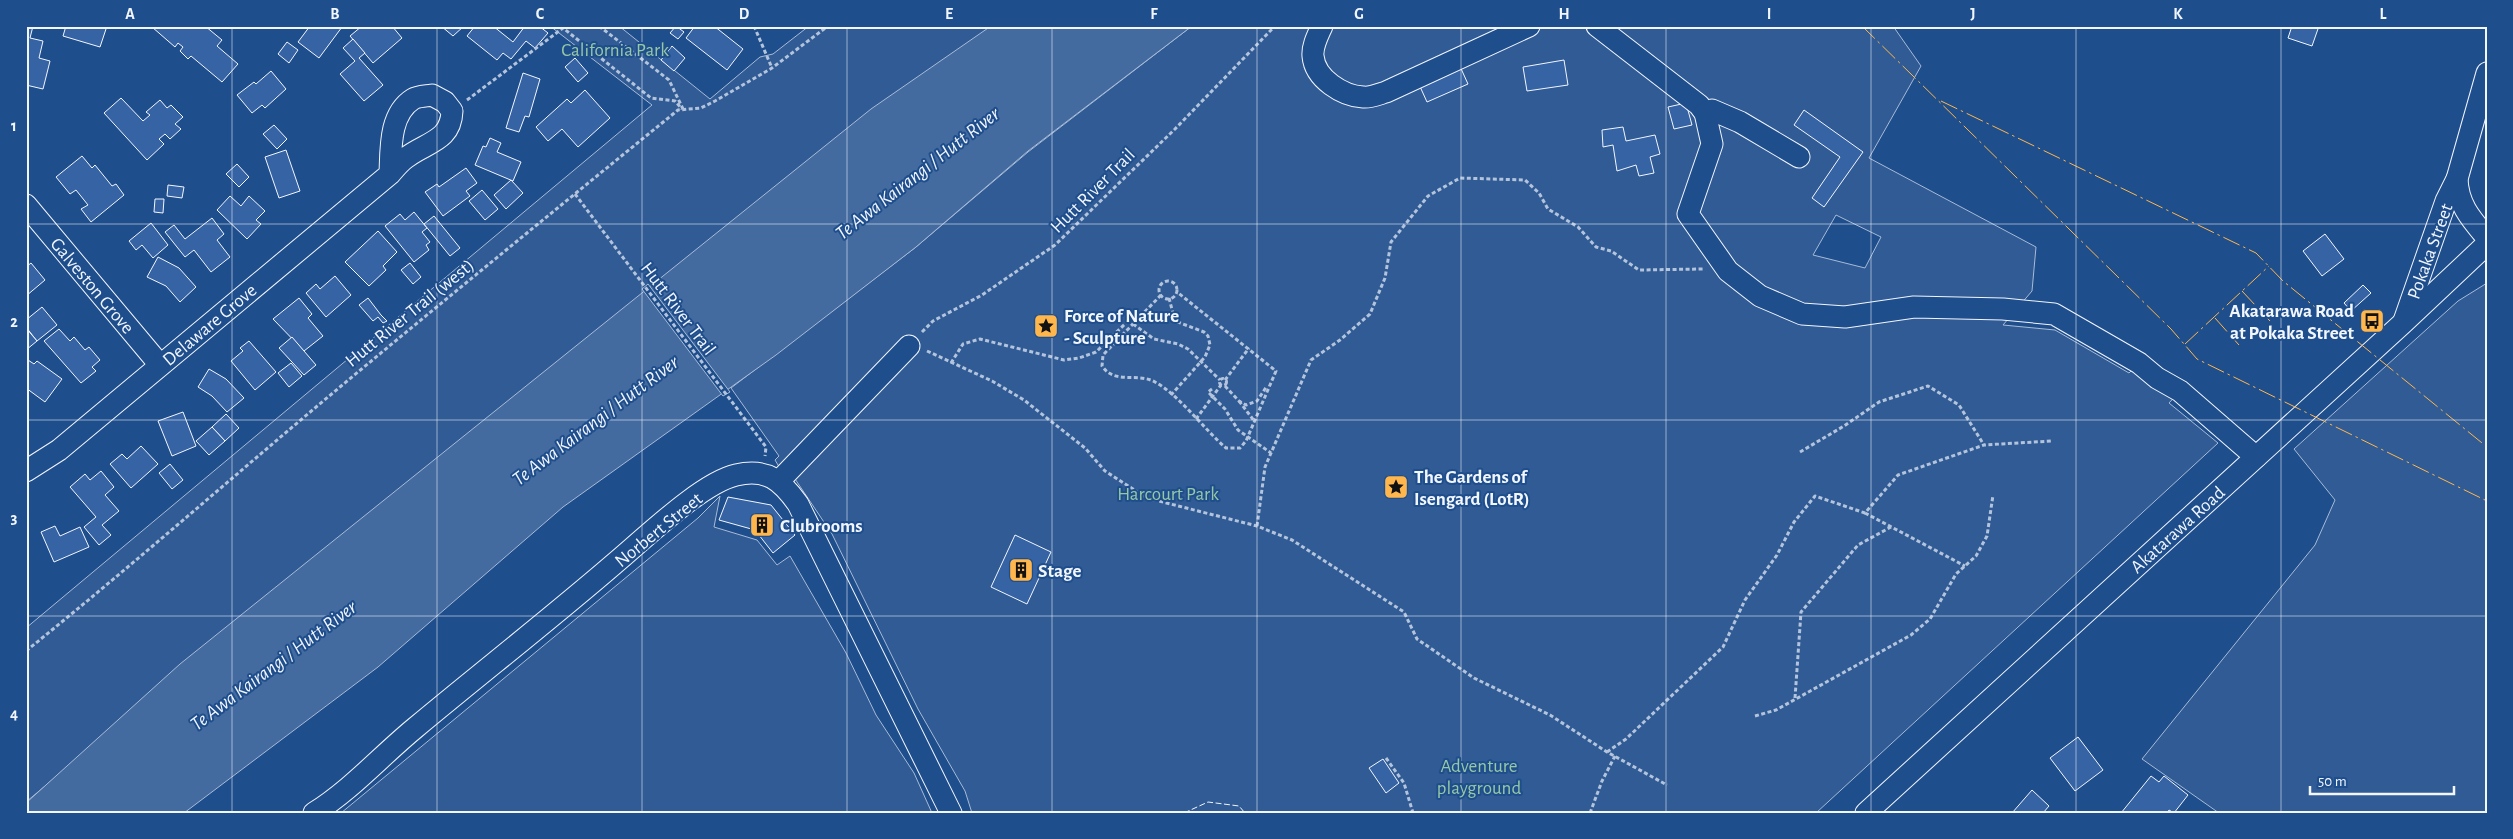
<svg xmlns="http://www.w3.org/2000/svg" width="2513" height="839" viewBox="0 0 2513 839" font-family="'Alegreya Sans',sans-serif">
<rect width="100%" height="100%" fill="#1f4e8c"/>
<g fill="#305b95" stroke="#a8bbd7" fill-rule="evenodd">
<path d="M550,26h69l91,73 50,-42 13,-3 36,-28h200l-766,594 -217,182v-174l626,-523z"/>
<path d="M1192,26h701l28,40 -52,92 167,89 -4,44 -29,34 52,5 74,43 10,-10 41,28 -11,12 49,40 -402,370h-844l-7,-22 -47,-82 -86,-175 -43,-64 -5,5 -9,-15 4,-4 -48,-68 185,-141 112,-95zM1836,215l45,22 -16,31 -52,-13z"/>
<path d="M2487,283v530h-268l-77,-54 173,-214 20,-45 -41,-51 164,-148z"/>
<path d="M720,496l-6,31 43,13 20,25 13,-9 56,97 30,62 38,58 18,40h-591l357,-295z"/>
</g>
<path fill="#446ba0" stroke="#a8bbd7" d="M991,26h201l-164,125 -112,96 -140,108 -213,152 -185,160 -194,146h-158v-10l154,-139 691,-555z"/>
<path fill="#1f4e8c" stroke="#a8bbd7" d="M648,284l82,108 -7,4 -81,-107z"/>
<g fill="#3563a3" stroke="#f2f6ff">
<path d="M26,26h7l-3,12 13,3 -4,17 11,3 -7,28 -17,-4z"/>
<path d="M66,26h41l-7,21 -37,-11z"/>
<path d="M205,26l17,14 -5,6 21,18 -16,18 -31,-26 -3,3 -8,-8 3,-4 -5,-4 -3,4 -23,-20z"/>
<path d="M310,26l32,1 -23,31 -21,-16z"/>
<path d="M362,26h30l10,12 -29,25 -23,-27z"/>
<path d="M441,26h23l-11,10z"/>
<path d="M475,26h18l20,16 12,-16h14l9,7 -13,15 -9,-7 -15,18 -8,-6 -6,7 -30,-24z"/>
<path d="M676,26l8,6 -6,7 -8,-6z"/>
<path d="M695,26h19l29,23 -16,21 -41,-32z"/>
<path d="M2292,26h27l-7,20 -24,-8z"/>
<path d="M353,39l12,14 -6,5 24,27 -19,16 -24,-27 15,-13 -12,-13z"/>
<path d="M287,42l11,8 -9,13 -11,-9z"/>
<path d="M672,46l13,12 -11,13 -13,-11z"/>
<path d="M575,58l13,15 -10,9 -13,-15z"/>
<path d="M1564,60l4,25 -41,6 -4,-24z"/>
<path d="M1458,62l10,22 -41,18 -10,-22z"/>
<path d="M271,71l15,18 -21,19 -3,-3 -10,8 -15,-18 17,-13 2,2z"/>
<path d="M523,73l17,6 -11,38 -4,-1 -6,16 -13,-4z"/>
<path d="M585,90l25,28 -32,29 -16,-18 -14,12 -12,-14 31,-28 4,4z"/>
<path d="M121,98l22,23 7,-6 -4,-3 14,-12 7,8 4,-3 12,12 -8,7 6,5 -11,10 -5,-5 -6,5 5,5 -17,16 -43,-47z"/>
<path d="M1686,103l6,22 -18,4 -6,-22z"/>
<path d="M1804,110l59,42 -39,55 -12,-9 28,-41 -46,-32z"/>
<path d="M274,125l13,14 -10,10 -14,-15z"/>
<path d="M1623,127l3,14 29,-6 5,19 -10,3 4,16 -15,3 -3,-11 -19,6 -4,-26 -10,2 -1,-17z"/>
<path d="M490,138l11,5 -4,9 24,10 -8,19 -38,-16 8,-19 3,1z"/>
<path d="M286,150l14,41 -21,7 -14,-41z"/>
<path d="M82,156l10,12 3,-3 17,21 4,-2 8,11 -33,27 -10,-13 7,-4 -12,-15 -6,4 -14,-17z"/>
<path d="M237,164l12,13 -10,10 -13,-13z"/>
<path d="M466,168l11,15 -11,8 4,5 -27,20 -18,-24 12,-8 2,3z"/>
<path d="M511,180l12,13 -17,16 -12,-14z"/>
<path d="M168,185l16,2 -2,11 -15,-2z"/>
<path d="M482,190l16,19 -13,11 -16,-19z"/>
<path d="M230,196l11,10 8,-10 16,15 -9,9 5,4 -14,15 -30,-29z"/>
<path d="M155,199h9l-1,14 -9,-1z"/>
<path d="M414,212l13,16 -5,4 8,10 -4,3 3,5 -15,12 -29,-36 15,-12 5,6z"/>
<path d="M434,216l26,32 -10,8 -26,-32z"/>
<path d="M212,218l12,16 -7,6 13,17 -19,15 -17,-22 -9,7 -20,-25 9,-7 11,14z"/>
<path d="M151,223l17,22 -15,13 -11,-13 -6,5 -7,-9z"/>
<path d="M378,231l19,21 -14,14 3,4 -17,16 -24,-24z"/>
<path d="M2325,234l19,25 -22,17 -19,-25z"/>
<path d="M158,257l21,11 17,19 -16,15 -14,-16 -19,-9z"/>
<path d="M31,263l14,17 -19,16v-29z"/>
<path d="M410,263l11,14 -8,7 -12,-14z"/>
<path d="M335,276l16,19 -25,22 -20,-24 10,-9 4,5z"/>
<path d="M2363,285l8,8 -20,18 -7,-8z"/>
<path d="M299,298l13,16 -4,4 15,18 -19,15 -31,-32z"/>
<path d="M368,298l13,17 6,6 -4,2 -5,-6 -5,4 -14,-16z"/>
<path d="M42,307l15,18 -20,16 -11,-14v-7z"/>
<path d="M26,328l11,13 -11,9z"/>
<path d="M59,329l11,12 4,-4 11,13 4,-3 11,13 -8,7 4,4 -15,12 -37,-42z"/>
<path d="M292,337l24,28 -12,10 -25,-27z"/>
<path d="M249,341l27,31 -21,18 -24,-29 12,-10 -3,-3z"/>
<path d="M28,360l6,4 3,-3 25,18 -17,23 -19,-14z"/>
<path d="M291,363l11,13 -13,11 -11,-14z"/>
<path d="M209,369l17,10 18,19 -17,14 -15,-16 -14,-9z"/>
<path d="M183,412l13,34 -24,10 -14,-35z"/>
<path d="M226,414l13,14 -14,13 -13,-14z"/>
<path d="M212,427l13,14 -16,14 -13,-14z"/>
<path d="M141,446l17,18 -27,24 -21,-24 12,-10 5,5z"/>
<path d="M170,464l13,16 -11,9 -13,-16z"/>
<path d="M101,471l13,16 -9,8 14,16 -17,14 9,10 -12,10 -15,-18 12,-10 -26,-30 15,-13 5,6z"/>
<path d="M728,497l43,8 24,30 -22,18 -18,-23 -36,-10z"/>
<path d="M55,526l5,10 20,-9 9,20 -35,15 -13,-30z"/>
<path d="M1015,535l36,17 -24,52 -36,-17z"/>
<path d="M2078,737l25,33 -28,21 -25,-33z"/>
<path d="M1383,759l16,24 -13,10 -17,-25z"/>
<path d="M2151,776l8,6 5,-6 24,19 -14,18 -5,-3 -2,3h-46z"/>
<path d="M2032,790l17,16 -6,7h-31z"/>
</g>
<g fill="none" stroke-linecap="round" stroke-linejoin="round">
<defs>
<g id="minor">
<path d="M1322,26c-4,9 -10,20 -9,30 2,23 30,40 50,41 7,1 16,-3 23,-5l143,-66"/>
<path d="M1597,26l102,79 6,8 7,31 -24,70 40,57 32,25 42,18 43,3 69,-10 89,2 51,5 85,49 18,15 23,13 76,66"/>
<path d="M2487,73l-30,106c1,26 14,40 30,59"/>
<path d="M1705,113l7,-3 28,12 59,35"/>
<path d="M26,205l134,160"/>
<path d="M2404,321l42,-120 11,-22"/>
<path d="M26,471l33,-21 331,-276c5,-6 11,-13 17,-17 20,-15 44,-16 45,-46l-7,-9 -13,-7c-5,1 -14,1 -19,4 -24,15 -22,50 -23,75"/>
<path d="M779,481l130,-135"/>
<path d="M314,813c37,-23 67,-57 101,-85 66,-55 134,-108 199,-164 29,-24 87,-81 122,-89 31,-7 45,5 62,29l153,309"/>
<path d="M1866,813l537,-490 84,-79"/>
</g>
</defs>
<use href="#minor" stroke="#f2f6ff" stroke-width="23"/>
<g stroke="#b3c4dc" stroke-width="3" stroke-dasharray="4 2.5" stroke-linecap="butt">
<path d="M599,26l70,54 14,29"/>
<path d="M754,26l18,42"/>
<path d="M467,100l96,-72 88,70 24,3 7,8"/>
<path d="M575,194l191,253 -1,9"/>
<circle cx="1168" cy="290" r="9"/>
<path d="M1161,295l-58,60 -1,11c13,19 35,6 53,16 24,13 49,47 71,66h14l6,-7 30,-70 -99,-79"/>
<path d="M1169,298l6,23 29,11 4,4 2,9 -5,12 -34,38"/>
<path d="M1133,324l21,15 24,5 10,5 32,31"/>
<path d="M922,332l11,-11 49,-26 73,-50 120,-116 100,-103"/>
<path d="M927,351l65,30 32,19 61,48 20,23 42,27 110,28 35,14 112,72 13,27 57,39 76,37 57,37 60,33"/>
<path d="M951,363l12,-19 17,-5 84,21 15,-2 17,-6 32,-31"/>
<circle cx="1223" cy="382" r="3.5"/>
<path d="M1225,380l24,-32"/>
<path d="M1225,386l14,15 7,4 11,-4 10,-15"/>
<path d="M1212,389l-4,3 17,17 13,21 33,23"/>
<path d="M1239,401l16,21"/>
<path d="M1196,419l25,-34"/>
<path d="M1800,452l44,-26 35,-24 49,-16 31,19 25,40"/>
<path d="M1865,513l100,53"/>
<path d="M1257,526l8,-59 46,-107 29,-20 30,-26 15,-36 6,-36 37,-46 32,-18 65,2 14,13 9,16 30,18 18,20 15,4 28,19 64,-1"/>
<path d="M26,651c113,-91 221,-187 332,-279 106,-88 213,-175 320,-262l23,-2 14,-7 57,-33 56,-42"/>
<path d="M1795,698l6,-86 57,-67 33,-18"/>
<path d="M1755,716l21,-6 135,-75 19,-16 26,-45 20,-18 11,-20 6,-41"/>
<path d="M1607,752l19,-13 97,-92 22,-47 32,-45 17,-33 21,-26 50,17 33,-38 86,-30 68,-4"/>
<path d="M1386,758l18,25 9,30"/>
<path d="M1590,813l12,-32 13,-25"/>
</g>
<use href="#minor" stroke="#1f4e8c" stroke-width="21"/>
<path stroke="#f2f6ff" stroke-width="1" stroke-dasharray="6 2.5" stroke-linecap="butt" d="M1184,813l24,-11 31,4 6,7"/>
<g stroke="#ffb74d" stroke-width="1" stroke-dasharray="18 4 2.5 4" stroke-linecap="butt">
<path d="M1862,26l309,303 26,30 290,142"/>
<path d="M1941,101l315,152 27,28 204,166"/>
<path d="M2242,291l28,30"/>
<path d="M2215,318l24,27"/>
<path d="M2185,344l84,-78"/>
</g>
</g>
<path fill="none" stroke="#f2f6ff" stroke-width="1" stroke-opacity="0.55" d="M232,26v787M437,26v787M642,26v787M847,26v787M1052,26v787M1257,26v787M1461,26v787M1666,26v787M1871,26v787M2076,26v787M2281,26v787M26,224h2461M26,420h2461M26,616h2461"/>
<defs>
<symbol id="bus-square" viewBox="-11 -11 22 22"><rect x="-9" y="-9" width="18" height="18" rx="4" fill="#ffb74d" stroke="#1f4e8c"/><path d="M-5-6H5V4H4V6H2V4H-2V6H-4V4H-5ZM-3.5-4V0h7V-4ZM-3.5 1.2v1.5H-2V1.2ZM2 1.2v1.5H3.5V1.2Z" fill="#111"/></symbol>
<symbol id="sight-square" viewBox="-11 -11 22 22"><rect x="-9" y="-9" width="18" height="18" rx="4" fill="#ffb74d" stroke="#1f4e8c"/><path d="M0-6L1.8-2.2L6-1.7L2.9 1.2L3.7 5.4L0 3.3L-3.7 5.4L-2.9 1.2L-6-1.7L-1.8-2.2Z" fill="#111"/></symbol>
<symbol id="building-square" viewBox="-11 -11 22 22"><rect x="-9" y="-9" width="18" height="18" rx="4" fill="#ffb74d" stroke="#1f4e8c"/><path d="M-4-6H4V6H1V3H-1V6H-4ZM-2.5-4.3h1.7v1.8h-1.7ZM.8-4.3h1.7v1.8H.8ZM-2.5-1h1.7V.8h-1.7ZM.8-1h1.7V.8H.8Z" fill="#111"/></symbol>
</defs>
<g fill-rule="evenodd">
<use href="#bus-square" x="2358" y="307" width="28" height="28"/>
<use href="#sight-square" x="1032" y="312" width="28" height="28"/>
<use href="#sight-square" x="1382" y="473" width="28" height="28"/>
<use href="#building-square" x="748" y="511" width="28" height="28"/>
<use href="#building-square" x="1007" y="556" width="28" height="28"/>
</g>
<g text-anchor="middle" stroke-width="4" stroke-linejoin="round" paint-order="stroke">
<g font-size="19" fill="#97c8a6" stroke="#1f4e8c">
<text x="615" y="56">California Park</text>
<text x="1168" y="500">Harcourt Park</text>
<text x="1479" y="772">Adventure<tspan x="1479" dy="22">playground</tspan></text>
</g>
<g font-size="19" fill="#f2f6ff" stroke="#1f4e8c">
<text transform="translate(1092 190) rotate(-45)" y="7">Hutt River Trail</text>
<text transform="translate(2429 251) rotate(-70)" y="7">Pokaka Street</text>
<text transform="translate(93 285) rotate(50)" y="7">Galveston Grove</text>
<text transform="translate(679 308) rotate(53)" y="7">Hutt River Trail</text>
<text transform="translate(409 312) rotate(-39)" y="7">Hutt River Trail (west)</text>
<text transform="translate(209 324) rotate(-40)" y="7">Delaware Grove</text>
<text transform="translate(658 529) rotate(-39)" y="7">Norbert Street</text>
<text transform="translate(2177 529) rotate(-42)" y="7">Akatarawa Road</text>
</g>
<g font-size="19" font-weight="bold" fill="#f2f6ff" stroke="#1f4e8c" text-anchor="start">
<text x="2354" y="317" text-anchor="end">Akatarawa Road<tspan x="2354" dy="22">at Pokaka Street</tspan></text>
<text x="1064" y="322">Force of Nature<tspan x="1064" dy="22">- Sculpture</tspan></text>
<text x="1414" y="483">The Gardens of<tspan x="1414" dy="22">Isengard (LotR)</tspan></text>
<text x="780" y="532">Clubrooms</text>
<text x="1038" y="577">Stage</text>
</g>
<g font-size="20" font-style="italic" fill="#f2f6ff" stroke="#1f4e8c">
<text transform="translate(917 173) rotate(-38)" y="7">Te Awa Kairangi / Hutt River</text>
<text transform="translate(595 420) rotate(-37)" y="7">Te Awa Kairangi / Hutt River</text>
<text transform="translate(273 665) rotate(-37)" y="7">Te Awa Kairangi / Hutt River</text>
</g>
</g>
<rect width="2513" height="839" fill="none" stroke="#1f4e8c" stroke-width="55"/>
<path d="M2310 786v8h144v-8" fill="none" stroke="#f2f6ff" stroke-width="2.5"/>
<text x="2318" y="786" font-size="15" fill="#f2f6ff" stroke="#1f4e8c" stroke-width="4" paint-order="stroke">50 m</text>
<rect x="28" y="28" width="2458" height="784" fill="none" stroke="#f2f6ff" stroke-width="2"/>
<g font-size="16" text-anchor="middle" font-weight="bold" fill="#f2f6ff">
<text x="130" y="19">A</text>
<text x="335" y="19">B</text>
<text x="540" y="19">C</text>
<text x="744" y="19">D</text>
<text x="949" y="19">E</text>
<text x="1154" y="19">F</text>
<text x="1359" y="19">G</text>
<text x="1564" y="19">H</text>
<text x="1769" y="19">I</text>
<text x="1973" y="19">J</text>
<text x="2178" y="19">K</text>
<text x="2383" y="19">L</text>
<text x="14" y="131">1</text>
<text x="14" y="327">2</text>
<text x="14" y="523">3</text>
<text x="14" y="719">4</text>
</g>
</svg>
